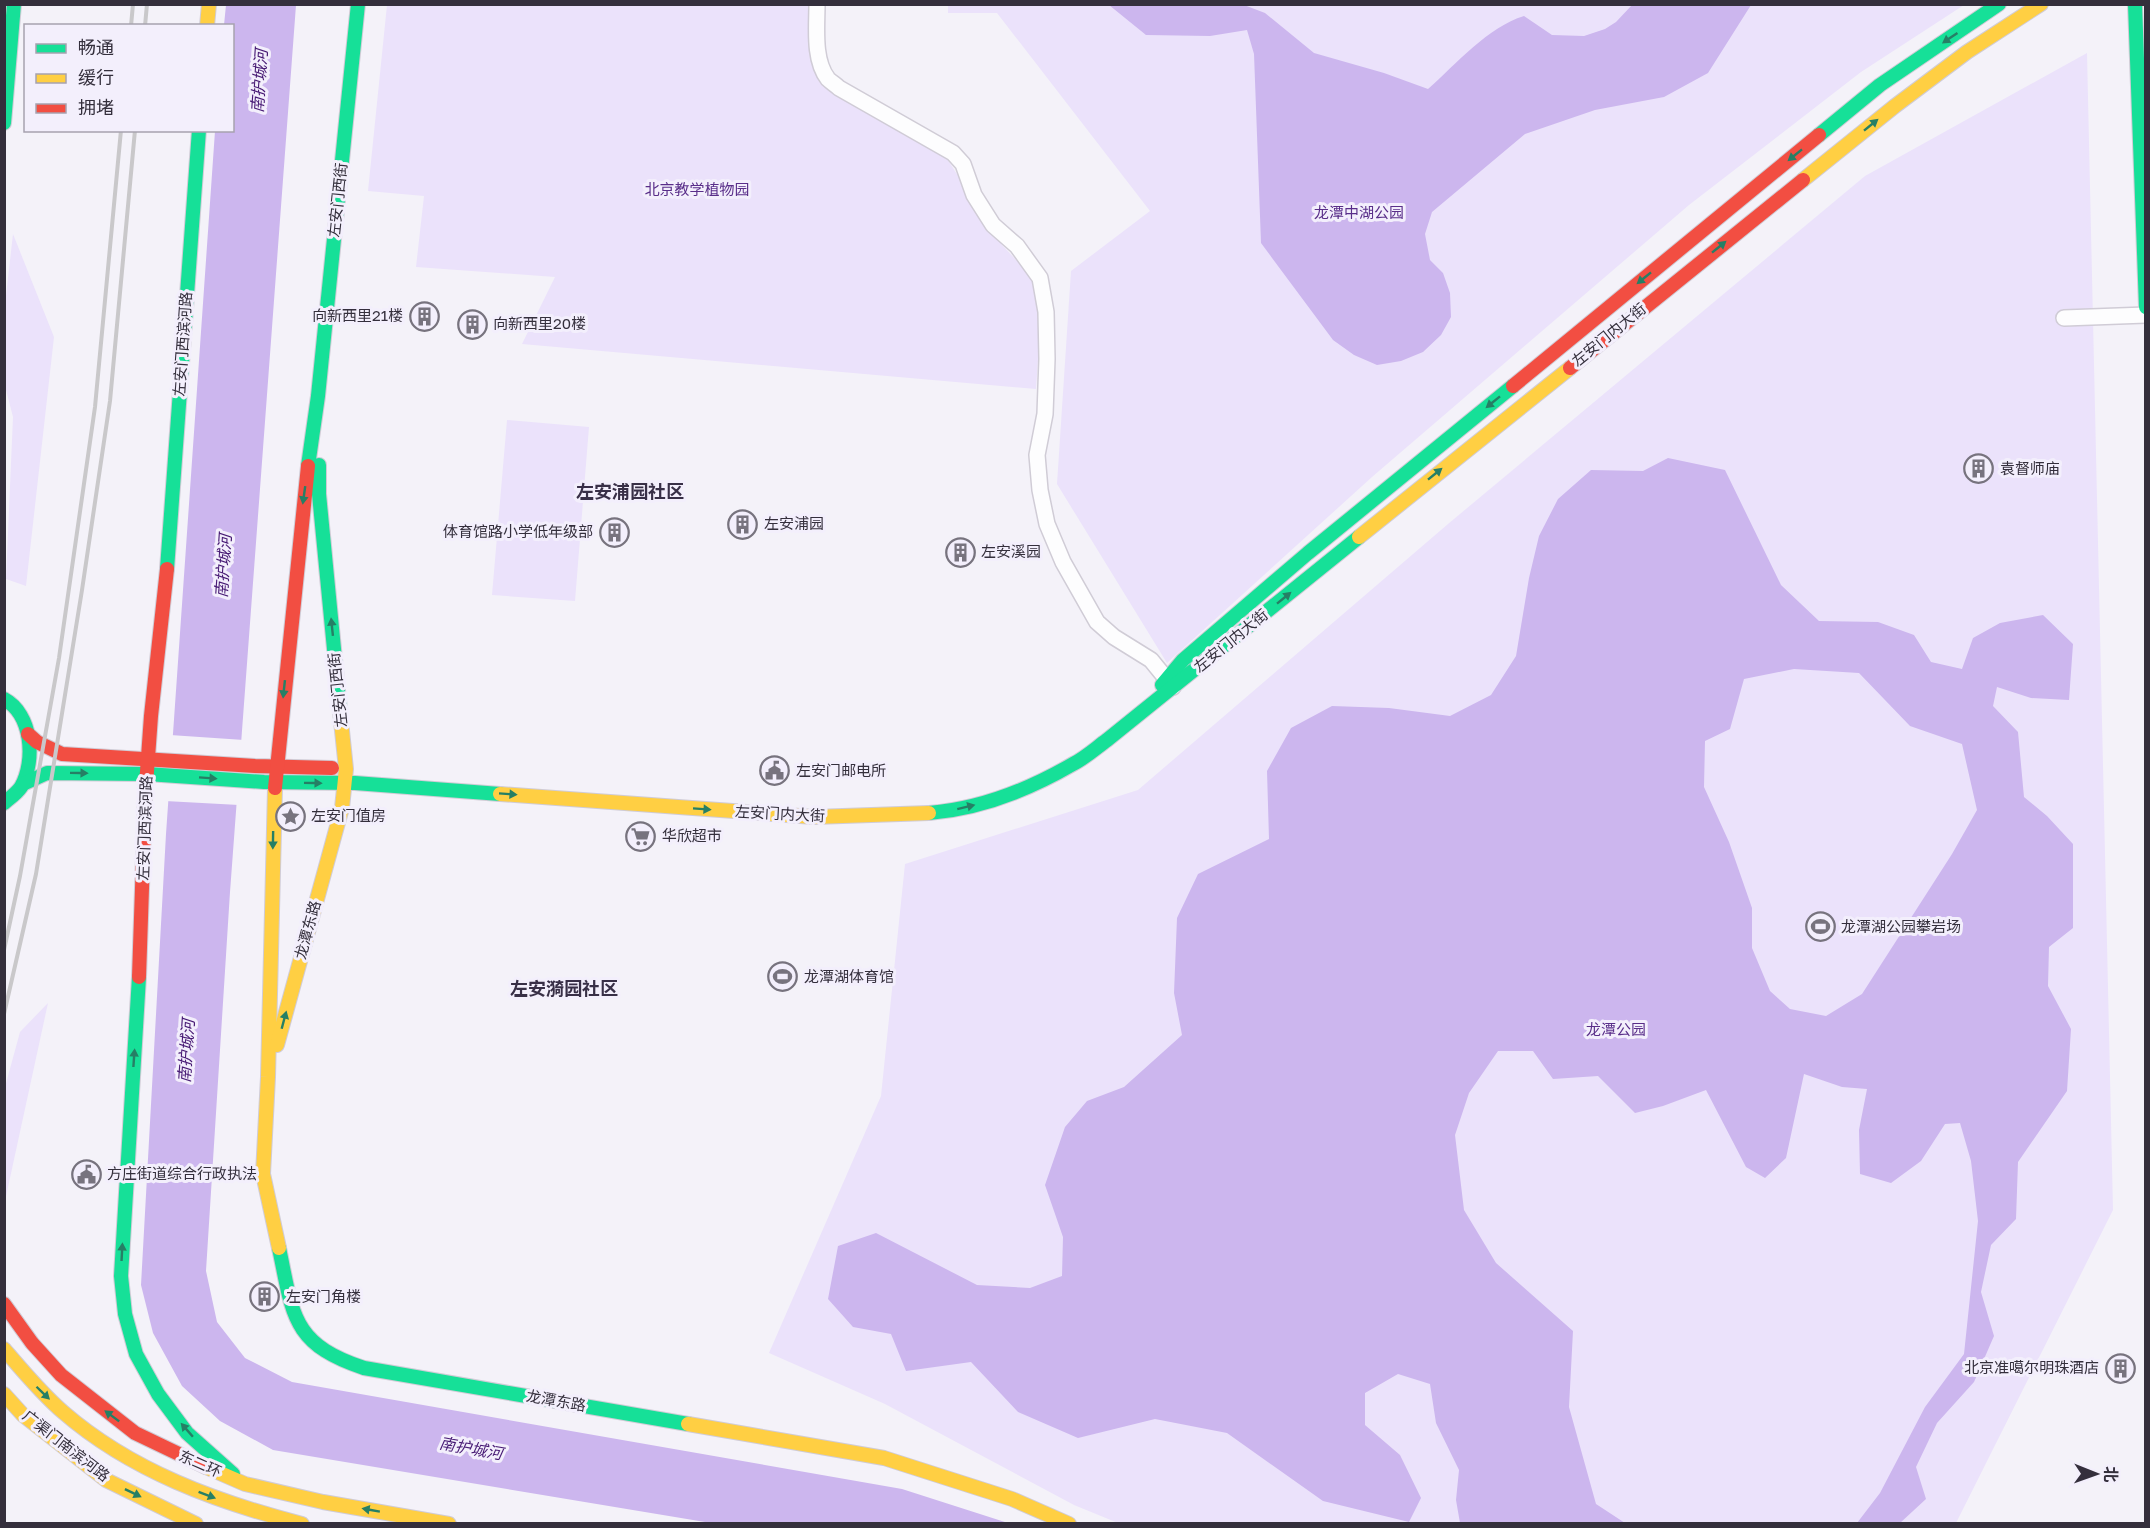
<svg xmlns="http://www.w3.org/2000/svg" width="2150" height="1528" viewBox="0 0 2150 1528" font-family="'Golos Text','Noto Sans SC',sans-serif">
<rect width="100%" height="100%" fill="#f4f2f9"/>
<g fill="#ebe2fb">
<path d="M948,4l1016,1 -103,67 -172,133 -317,272 -205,186 -110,-179 14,-213 79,-60 -153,-198h-49z"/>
<path d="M387,5h434l-2,69 127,83 56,88 32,34 7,35 -5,75 -514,-45 33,-67 -139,-10 8,-71 -56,-5z"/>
<path d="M2087,53l26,1157 -157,313h-838l-44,-18 -189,-101 -116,-51 112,-257 24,-232 233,-74 310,-266 417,-348z"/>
<path d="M13,234l41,103 -28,249 -20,-7 7,-162 -8,-31 -1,-73z"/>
<path d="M507,420l82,7 -14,174 -83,-6z"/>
<path d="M48,1003l-43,198v-114l15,-55z"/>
</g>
<g fill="#ccb6ee" fill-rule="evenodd">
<path d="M226,5h70l-66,887 -24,379 11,51 28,36 47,24 610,107 106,34h-297l-438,-73 -53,-29 -38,-35 -29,-53 -12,-48 25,-451 49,-703 17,-1v-104l-8,-1z"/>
<path d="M1109,5h135l21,8 49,40 70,20 44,16c28,-25 60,-62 96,-73l28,19 32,1 21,-7 11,-7 16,-17h119l-43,68 -44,24 -69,13 -70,24 -93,78 -7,22 5,26 13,13 7,20 1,24 -10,18 -18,17 -22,9 -24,4 -23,-10 -21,-15 -72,-97 -7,-189 -7,-24 -37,6 -64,-1z"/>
<path d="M1668,458l57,12 56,115 38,36 59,1 36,13 17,27 31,7 11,-31 27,-15 43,-8 30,29 -4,56 -38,-2 -34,-11 -4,19 25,26 6,65 23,19 26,28v84l-24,19 -1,39 23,43 -4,62 -49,71 -2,57 -25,26 -10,47 13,44 -20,46 -37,41 -21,44 10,32 -26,24h-43l23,-30 45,-86 39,-53 14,-133 -7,-60 -11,-38 -15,1 -24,37 -30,22 -31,-9 -1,-44 8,-41 -25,-2 -38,-13 -18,84 -21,20 -19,-11 -40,-77 -43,16 -28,7 -37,-37 -45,3 -20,-28h-35l-29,42 -14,42 9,75 32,53 77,68 -4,76 27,97 29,19h-165l-4,-23 3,-30 -23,-47 -6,-39 -32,-10 -33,19v32l35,30 21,43 -12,24 -86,-21 -96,-68 -72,-14 -77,19 -60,-26 -47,-50 -65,9 -15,-37 -38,-7 -25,-28 10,-53 38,-13 101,52 53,3 32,-12 1,-39 -18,-52 20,-58 22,-26 37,-14 58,-52 -8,-42 3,-75 21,-44 71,-35 -2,-68 24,-43 41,-22 57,2 61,8 41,-21 25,-39 13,-78 10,-42 19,-37 33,-29 52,1zM1794,669l65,4 51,53 52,18 15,66 -25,44 -90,140 -36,22 -36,-7 -20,-18 -18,-43v-40l-23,-66 -25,-55 1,-46 25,-12 14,-50z"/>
</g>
<path fill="#f4f2f9" d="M170,735l74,5 -5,65 -74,-4z"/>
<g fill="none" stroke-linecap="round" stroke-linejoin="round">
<defs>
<g id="street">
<path d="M817,4c0,23 -4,56 11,75 3,3 8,6 11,9l114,65 10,11 11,31 19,30 24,21 23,32 6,34 1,47 -2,55 -8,41 3,35 7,34 16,38 34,60 17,15 37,23 22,27"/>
<path d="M2064,318l82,-3"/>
</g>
<g id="fast">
<path d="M2135,4l11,303"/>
<path d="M4,123l10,-119"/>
<path d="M1819,135l61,-50 119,-81"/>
<path d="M319,465v29l22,227"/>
<path d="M308,466l10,-70 40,-392"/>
<path d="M167,569l32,-439"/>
<path d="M1162,685l21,-25 125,-107 205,-167"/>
<path d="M4,699c28,15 32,61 17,88 -4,6 -11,11 -17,16"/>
<path d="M23,784l24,-11 100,1 117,8 91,1 145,11"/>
<path d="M929,813c50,-4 101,-24 144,-49 12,-6 23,-16 34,-24l252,-203"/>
<path d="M139,977l-18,299 4,38 11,40 22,40 29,39 46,41"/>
<path d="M279,1248c14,66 12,96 85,120l324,56"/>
</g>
<g id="slow">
<path d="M207,26l2,-22"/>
<path d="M1803,180l92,-74 72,-54 74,-48"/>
<path d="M1359,537l211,-169"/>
<path d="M275,788l-7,289 -5,97 16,74"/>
<path d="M500,794l314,23 115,-4"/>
<path d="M277,1045l65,-237 4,-39 -5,-48"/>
<path d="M4,1349c19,22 37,44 59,63 68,59 154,90 239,112"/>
<path d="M4,1394l19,21 83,65 90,44"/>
<path d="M688,1424l196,34 128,41 57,25"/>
<path d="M206,1467l39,17 78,18 126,22"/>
</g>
<g id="jam">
<path d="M1570,368l233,-188"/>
<path d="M1513,386l306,-251"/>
<path d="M28,734l9,8 25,12 193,12 77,2"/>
<path d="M275,788l33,-322"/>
<path d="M139,977l6,-178 6,-83 16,-147"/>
<path d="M4,1304l28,39 29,32 74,58 71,34"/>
</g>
</defs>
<use href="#street" stroke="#d0ccd6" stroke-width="18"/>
<use href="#fast" stroke="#d0ccd6" stroke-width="16"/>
<use href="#slow" stroke="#d0ccd6" stroke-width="16"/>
<use href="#jam" stroke="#d0ccd6" stroke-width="16"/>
<use href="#street" stroke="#fdfdfe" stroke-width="15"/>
<use href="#fast" stroke="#16e098" stroke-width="14"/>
<use href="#slow" stroke="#ffcf43" stroke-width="14"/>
<use href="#jam" stroke="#f24e42" stroke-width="14"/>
<g stroke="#c9c8ca" stroke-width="4">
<path d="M131,26l2,-22"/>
<path d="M145,26l2,-22"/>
<path d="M4,950l16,-74 39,-218 36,-251 26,-277"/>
<path d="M4,1014l32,-140 46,-284 28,-189 25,-271"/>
</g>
</g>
<defs><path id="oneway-solid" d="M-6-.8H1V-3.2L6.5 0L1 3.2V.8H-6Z" transform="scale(1.5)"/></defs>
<g fill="#267f65">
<use href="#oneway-solid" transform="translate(1950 38) rotate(146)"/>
<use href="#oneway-solid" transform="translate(1871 125) rotate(-39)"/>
<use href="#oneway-solid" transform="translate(1795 155) rotate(141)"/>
<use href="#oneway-solid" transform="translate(1719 247) rotate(-39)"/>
<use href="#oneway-solid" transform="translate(1644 278) rotate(141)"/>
<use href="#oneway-solid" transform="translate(1493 402) rotate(141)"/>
<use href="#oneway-solid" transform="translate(1435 474) rotate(-39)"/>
<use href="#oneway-solid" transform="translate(304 495) rotate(98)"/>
<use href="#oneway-solid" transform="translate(1284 598) rotate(-39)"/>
<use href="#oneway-solid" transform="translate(332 627) rotate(-96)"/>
<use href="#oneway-solid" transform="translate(284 689) rotate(96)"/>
<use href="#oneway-solid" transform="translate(79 773) rotate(1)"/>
<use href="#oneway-solid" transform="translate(208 778) rotate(4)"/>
<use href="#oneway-solid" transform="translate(313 783) rotate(1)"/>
<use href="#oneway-solid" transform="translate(508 794) rotate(4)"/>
<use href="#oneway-solid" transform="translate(966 807) rotate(-14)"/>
<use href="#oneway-solid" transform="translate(702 809) rotate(4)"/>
<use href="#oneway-solid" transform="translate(273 840) rotate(91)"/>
<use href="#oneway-solid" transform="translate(284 1020) rotate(-75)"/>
<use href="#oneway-solid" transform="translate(134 1058) rotate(-86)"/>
<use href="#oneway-solid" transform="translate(122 1252) rotate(-87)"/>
<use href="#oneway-solid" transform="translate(43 1393) rotate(44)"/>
<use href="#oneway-solid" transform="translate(112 1416) rotate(-143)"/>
<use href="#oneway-solid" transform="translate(187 1430) rotate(-131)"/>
<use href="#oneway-solid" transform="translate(133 1493) rotate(26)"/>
<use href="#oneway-solid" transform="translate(207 1495) rotate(21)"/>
<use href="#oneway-solid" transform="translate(371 1510) rotate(-170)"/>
</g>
<defs>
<symbol id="building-ring" viewBox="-11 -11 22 22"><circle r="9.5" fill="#f3effc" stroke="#77737e" stroke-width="1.5"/><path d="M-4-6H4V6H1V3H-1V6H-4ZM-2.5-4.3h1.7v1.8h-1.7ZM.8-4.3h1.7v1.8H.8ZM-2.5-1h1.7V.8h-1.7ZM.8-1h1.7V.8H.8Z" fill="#77737e"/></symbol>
<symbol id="civic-ring" viewBox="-11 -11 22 22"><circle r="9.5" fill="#f3effc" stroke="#77737e" stroke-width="1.5"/><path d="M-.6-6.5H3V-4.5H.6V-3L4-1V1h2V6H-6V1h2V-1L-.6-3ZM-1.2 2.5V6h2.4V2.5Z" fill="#77737e"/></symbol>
<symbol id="sight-ring" viewBox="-11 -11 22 22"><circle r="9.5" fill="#f3effc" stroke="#77737e" stroke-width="1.5"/><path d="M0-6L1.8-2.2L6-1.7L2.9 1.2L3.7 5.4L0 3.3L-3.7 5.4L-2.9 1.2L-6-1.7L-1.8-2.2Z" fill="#77737e"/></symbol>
<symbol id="supermarket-ring" viewBox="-11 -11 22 22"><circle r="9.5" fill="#f3effc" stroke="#77737e" stroke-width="1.5"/><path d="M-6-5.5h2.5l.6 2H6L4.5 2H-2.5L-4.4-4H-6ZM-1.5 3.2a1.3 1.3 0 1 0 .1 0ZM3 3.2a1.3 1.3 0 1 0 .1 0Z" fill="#77737e"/></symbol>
<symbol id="stadium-ring" viewBox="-11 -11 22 22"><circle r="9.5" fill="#f3effc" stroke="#77737e" stroke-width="1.5"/><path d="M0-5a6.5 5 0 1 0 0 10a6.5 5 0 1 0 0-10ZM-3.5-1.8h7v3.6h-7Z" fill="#77737e"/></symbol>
</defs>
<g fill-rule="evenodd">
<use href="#building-ring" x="408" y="300" width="33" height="33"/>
<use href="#building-ring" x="456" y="308" width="33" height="33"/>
<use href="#building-ring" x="1962" y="452" width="33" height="33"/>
<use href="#building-ring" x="726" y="508" width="33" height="33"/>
<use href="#building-ring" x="598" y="516" width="33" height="33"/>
<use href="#building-ring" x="944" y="536" width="33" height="33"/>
<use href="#civic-ring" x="758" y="754" width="33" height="33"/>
<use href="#sight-ring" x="274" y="800" width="33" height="33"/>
<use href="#supermarket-ring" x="624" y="820" width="33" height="33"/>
<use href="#stadium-ring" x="1804" y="910" width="33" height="33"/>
<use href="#stadium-ring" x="766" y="960" width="33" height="33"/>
<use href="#civic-ring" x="70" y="1158" width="33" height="33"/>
<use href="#building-ring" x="248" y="1280" width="33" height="33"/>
<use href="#building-ring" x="2104" y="1352" width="33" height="33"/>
</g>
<g text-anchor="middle" stroke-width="6" stroke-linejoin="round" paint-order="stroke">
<g font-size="15" fill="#592e89" stroke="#f3effc">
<text x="697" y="195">北京教学植物园</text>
<text x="1359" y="218">龙潭中湖公园</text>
<text x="1616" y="1035">龙潭公园</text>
</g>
<g font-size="15" fill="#342f3c" stroke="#f3effc">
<text transform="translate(338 200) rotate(-84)" y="5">左安门西街</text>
<text transform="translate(1609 335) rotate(-39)" y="5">左安门内大街</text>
<text transform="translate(183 344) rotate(-86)" y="5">左安门西滨河路</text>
<text transform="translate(1231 641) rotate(-39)" y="5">左安门内大街</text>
<text transform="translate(338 690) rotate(-96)" y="5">左安门西街</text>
<text transform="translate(780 814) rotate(3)" y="5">左安门内大街</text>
<text transform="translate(145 828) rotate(-88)" y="5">左安门西滨河路</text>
<text transform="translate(308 930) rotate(-75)" y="5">龙潭东路</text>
<text transform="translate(556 1401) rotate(10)" y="5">龙潭东路</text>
<text transform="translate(66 1446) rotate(38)" y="5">广渠门南滨河路</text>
<text transform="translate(200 1464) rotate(24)" y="5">东二环</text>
</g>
<g font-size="15" fill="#342f3c" stroke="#f3effc" text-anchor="start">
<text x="403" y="321" text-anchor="end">向新西里21楼</text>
<text x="493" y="329">向新西里20楼</text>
<text x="2000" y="474">袁督师庙</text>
<text x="764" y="529">左安浦园</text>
<text x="593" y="537" text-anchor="end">体育馆路小学低年级部</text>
<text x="981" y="557">左安溪园</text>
<text x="796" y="776">左安门邮电所</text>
<text x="311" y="821">左安门值房</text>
<text x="662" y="841">华欣超市</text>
<text x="1841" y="932">龙潭湖公园攀岩场</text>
<text x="804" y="982">龙潭湖体育馆</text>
<text x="107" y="1179">方庄街道综合行政执法</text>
<text x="286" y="1302">左安门角楼</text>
<text x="2099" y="1373" text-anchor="end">北京准噶尔明珠酒店</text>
</g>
<g font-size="16" font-style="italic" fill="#471a74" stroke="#f3effc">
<text transform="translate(259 81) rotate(-86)" y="6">南护城河</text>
<text transform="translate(223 566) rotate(-86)" y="6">南护城河</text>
<text transform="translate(186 1051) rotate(-86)" y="6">南护城河</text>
<text transform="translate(471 1448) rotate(10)" y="6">南护城河</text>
</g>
<g font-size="18" font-weight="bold" fill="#382f47" stroke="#f3effc">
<text x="630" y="498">左安浦园社区</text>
<text x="564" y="995">左安漪园社区</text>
</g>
</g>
<rect width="2150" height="1528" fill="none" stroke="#342f3c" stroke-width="12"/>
<rect x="24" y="24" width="210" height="108" fill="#f3effc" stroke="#a7a2af" stroke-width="1.5"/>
<rect x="36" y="44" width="30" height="9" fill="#16e098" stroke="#a7a2af" stroke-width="1.5"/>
<text x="78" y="54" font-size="18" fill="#342f3c">畅通</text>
<rect x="36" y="74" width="30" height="9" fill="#ffcf43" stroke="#a7a2af" stroke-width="1.5"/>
<text x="78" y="84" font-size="18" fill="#342f3c">缓行</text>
<rect x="36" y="104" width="30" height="9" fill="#f24e42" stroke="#a7a2af" stroke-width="1.5"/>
<text x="78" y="114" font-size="18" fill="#342f3c">拥堵</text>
<g transform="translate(2096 1474) rotate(91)" stroke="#f3effc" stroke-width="4.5" paint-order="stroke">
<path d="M0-4.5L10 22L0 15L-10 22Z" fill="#342f3c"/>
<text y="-9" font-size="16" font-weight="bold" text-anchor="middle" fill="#342f3c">北</text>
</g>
</svg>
